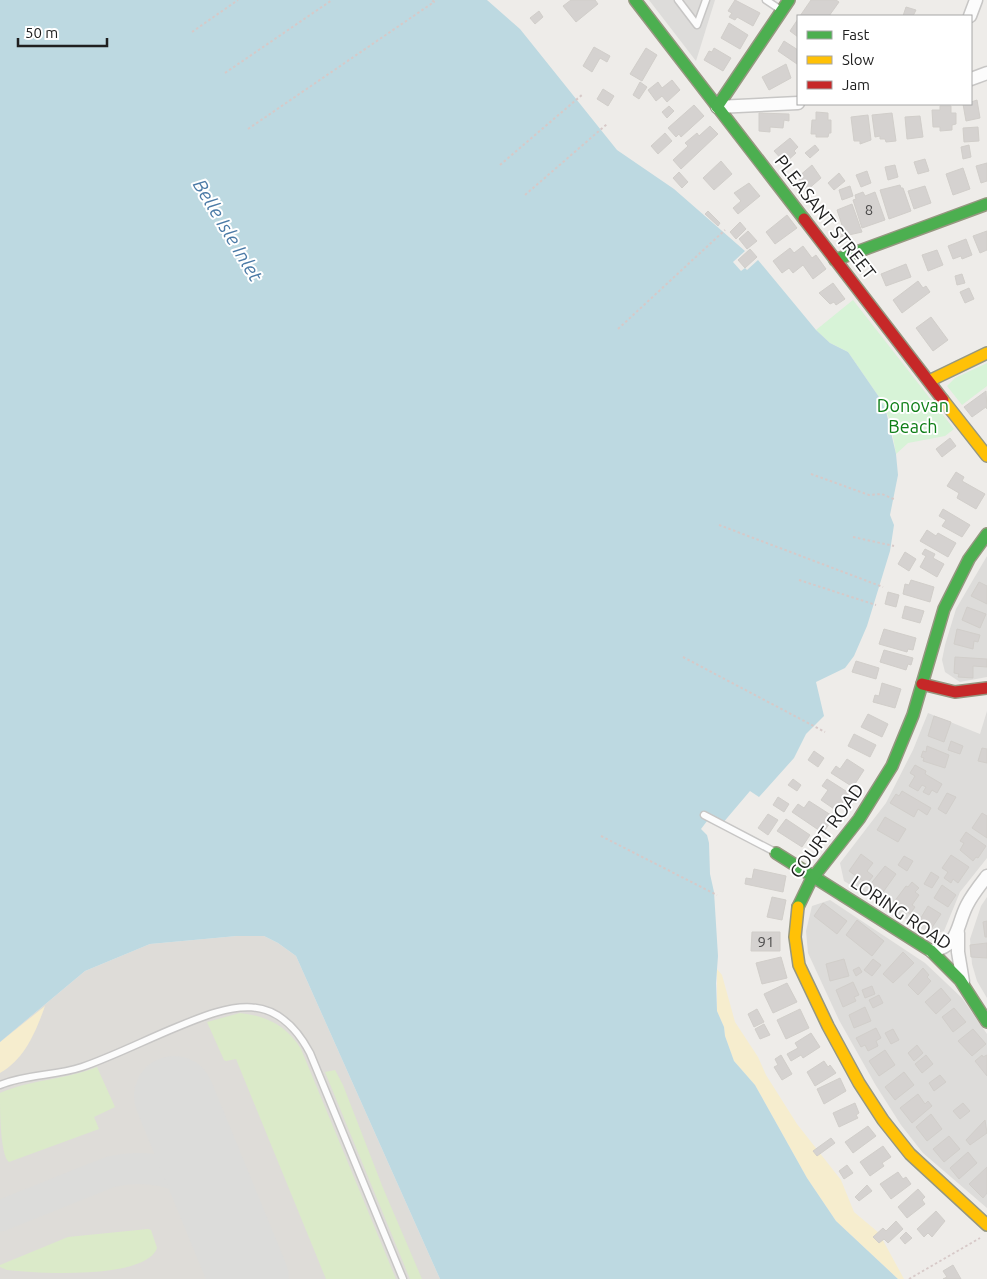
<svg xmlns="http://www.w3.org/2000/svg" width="987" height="1279" viewBox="0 0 987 1279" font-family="Ubuntu,sans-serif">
<rect width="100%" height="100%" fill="#eeece9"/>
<g fill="#dddcda">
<path d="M649,0h66l-19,61z"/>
<path d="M987,556v121l-27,5 -15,-10 -3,-12 3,-15 11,-36z"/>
<path d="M987,711v147l-27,34 -16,39 -12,4 -88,-54 -4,-18 46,-60 27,-53 15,-37 52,21z"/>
<path d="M987,897v101l-10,-17 -5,-17 -2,-25 11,-33z"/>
<path d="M830,900l95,63 37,35 25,36v174l-64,-55 -22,-28 -26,-41 -36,-64 -31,-67 -2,-22 6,-25z"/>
</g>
<path fill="#dedcd8" d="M237,936h27l14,7 18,13 144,323h-440v-237l85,-71 65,-27z"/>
<g fill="#dbeac9">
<path d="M240,1013c27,3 47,13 61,36l95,230h-70l-90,-220 -10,2 -2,-1 -17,-38z"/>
<path d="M97,1067l18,40 -21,10 5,12 -90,33c-9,-7 -9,-53 -9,-69 32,-14 65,-13 97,-26z"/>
<path d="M335,1070l8,15 40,103 39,91h-12l-85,-207z"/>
<path d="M148,1229l3,1 6,18c-11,31 -115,26 -150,22l-7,-3v-2l68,-28z"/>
</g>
<g fill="#f6edce">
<path d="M717,969l5,6 13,47 23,35 8,18 31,49 44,56 13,32 25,21 25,46h-6l-62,-58 -29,-43 -52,-93 -21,-24 -9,-25 -1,-9 -7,-16z"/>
<path d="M45,1006c-9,25 -20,53 -45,67v-31z"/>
</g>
<g fill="#d7f3d7">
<path d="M853,300l101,129 -9,7 -37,7 -12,11 -6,-34 -11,-23 -31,-45 -18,-9 -14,-13z"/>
<path d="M987,363v23l-25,19 -15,-19 8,-8z"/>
</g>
<path fill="#bdd9e1" d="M0,0h487l33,29 97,121 57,39 71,62 -12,11 8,9 4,-3 2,2 11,-10 58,70 14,13 18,9 31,45 7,14 10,43 2,21 -8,40 4,10 -4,26 -23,75 -13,30 -9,12 -29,14 8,34 -18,18 -12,24 -35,39 -9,-6 -28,33 -12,-7 -9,12 6,6 2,8 1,31 4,18 4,64 -2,27 1,28 7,16 1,9 9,25 21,24 52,93 29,43 62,58h-458l-144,-323 -18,-13 -14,-7h-27l-87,8 -65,27 -85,71z"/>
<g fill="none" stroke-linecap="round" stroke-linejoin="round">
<path stroke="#dcdcda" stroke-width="31" d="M0,1216l110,-44c38,-9 84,-1 106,35 7,11 12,23 17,35"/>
<path stroke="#dcdcda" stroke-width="80" d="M174,1096l75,183"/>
</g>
<g fill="#d5d2d0" stroke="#d1ceca">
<path d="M571,0h24l3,4 -22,18 -13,-16z"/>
<path d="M735,0l25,13 -7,13 -16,-9 -2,3 -6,-3 3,-4 -4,-2z"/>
<path d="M811,0h25l3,2 -10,14h-29z"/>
<path d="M906,7l10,3 -3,6h-10z"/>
<path d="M539,11l4,6 -8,7 -5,-6z"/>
<path d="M798,19v18l-8,-6z"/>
<path d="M729,23l19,12 -8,14 -19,-11z"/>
<path d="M784,41l14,9 -1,14 -19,-13z"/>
<path d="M594,47l16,9 -3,6 -7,-4 -8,14 -9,-6z"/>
<path d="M646,48l11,7 -15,26 -12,-7z"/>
<path d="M714,48l17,10 -8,13 -19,-11 5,-9 3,1z"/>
<path d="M786,64l5,14 -22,12 -7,-13z"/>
<path d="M672,80l8,10 -13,12 -5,-6 -6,5 -8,-11 10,-8 4,6z"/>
<path d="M640,82l7,5 -8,12 -6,-4z"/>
<path d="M603,89l11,7 -6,10 -11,-7z"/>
<path d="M977,100l3,18 -14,3 -3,-17h8v-2z"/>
<path d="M694,105l10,11 -23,21 -2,-3 -3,3 -8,-9z"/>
<path d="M669,106l5,5 -7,7 -5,-6z"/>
<path d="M940,106h11v7h5v11l-4,1v5l-12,1v-4h-7l-1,-17h8z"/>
<path d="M816,112l12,1v7h3v13h-2l-1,4h-12v-3h-5l1,-14h4z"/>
<path d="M759,113l30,1v7l-5,-1 -1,8 -13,-1v5l-11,-1z"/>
<path d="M892,113l4,28 -10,1 -1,-3h-5v-3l-5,1 -3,-22z"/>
<path d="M868,115l3,25 -11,4v-3h-6l-3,-24z"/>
<path d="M920,116l3,21 -16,2 -2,-22z"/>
<path d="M710,126l8,8 -37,35 -8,-9 15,-14 -3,-3 12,-10 2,3z"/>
<path d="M978,127l1,14 -15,1 -1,-14z"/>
<path d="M665,133l7,8 -14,13 -7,-8z"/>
<path d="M790,138l8,9 -4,4 2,2 -11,10 -11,-12z"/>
<path d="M815,145l4,5 -9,8 -5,-5z"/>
<path d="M969,145l2,12 -8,2 -2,-12z"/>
<path d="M925,159l4,12 -11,3 -4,-12z"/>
<path d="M721,161l11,13 -18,16 -11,-12z"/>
<path d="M987,163v18l-6,2 -5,-17z"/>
<path d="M812,165l9,13 -15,13 -8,-14z"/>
<path d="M895,165l3,12 -10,3 -3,-13z"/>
<path d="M963,168l7,21 -17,6 -7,-21z"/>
<path d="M867,171l4,12 -10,4 -5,-12z"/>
<path d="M679,172l9,10 -6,6 -9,-10z"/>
<path d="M839,173l6,8 -11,9 -6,-7z"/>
<path d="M749,183l11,13 -22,18 -5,-6 8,-7 -7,-8z"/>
<path d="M900,185l1,3h2l8,23 -22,8 -9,-29z"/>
<path d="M850,186l3,10 -11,4 -3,-10z"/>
<path d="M925,186l6,17 -17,6 -6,-18z"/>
<path d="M863,192l2,4 10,-4 10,28 -23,8 -9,-28 3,-1 -1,-4z"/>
<path d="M852,204l10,28 -22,5 -3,-10 5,-2 -5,-15z"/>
<path d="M708,211l12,12 -2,3 -13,-12z"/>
<path d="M787,215l10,13 -22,16 -9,-12z"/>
<path d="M740,222l6,7 -10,10 -6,-7z"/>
<path d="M748,231l9,10 -10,8 -8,-10z"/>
<path d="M987,231v19l-7,3 -7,-17z"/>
<path d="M966,239l6,16 -10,4 -1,-3 -8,3 -5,-13z"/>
<path d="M803,246l9,12 4,-3 10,14 -13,10 -10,-14 -10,8 -4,-5 -7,5 -9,-12 17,-13 4,5z"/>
<path d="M750,249l7,8 -12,11 -7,-8z"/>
<path d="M937,250l6,15 -15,6 -6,-16z"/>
<path d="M906,264l5,13 -25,9 -5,-12z"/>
<path d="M962,274l3,9 -8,2 -2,-9z"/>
<path d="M918,281l5,7 3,-2 4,6 -28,21 -9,-13z"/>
<path d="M833,283l12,16 -9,6 -2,-3 -4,2 -11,-11z"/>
<path d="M969,288l5,11 -9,4 -5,-11z"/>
<path d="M931,317l17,23 -15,11 -17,-23z"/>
<path d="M986,391l1,18 -1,-2 -14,10 -8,-10z"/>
<path d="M950,438l6,8 -14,11 -6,-8z"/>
<path d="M956,472l8,5 -2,4 23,13 -9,15 -19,-11 2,-5 -12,-7z"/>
<path d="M943,509l27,16 -8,12 -20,-11 4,-6 -7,-4z"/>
<path d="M927,530l9,6 2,-3 18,10 -8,14 -28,-16z"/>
<path d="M925,549l10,5 -2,4 11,6 -7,13 -17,-10 6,-11 -4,-2z"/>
<path d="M905,552l11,7 -7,12 -11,-7z"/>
<path d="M911,580l23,7 -4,15 -27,-8 2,-10 4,1z"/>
<path d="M979,582l8,4v18l-16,-8z"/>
<path d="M888,592l11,3 -3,12 -11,-3z"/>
<path d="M905,606l19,5 -4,12 -18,-5z"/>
<path d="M967,607l19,7 -6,14 -18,-8z"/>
<path d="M884,629l32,9 -3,12 -5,-1 -1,3 -28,-8z"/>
<path d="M957,629l23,6 -2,7 -4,-1 -1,8 -19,-5z"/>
<path d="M884,650l29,8 -2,7 -3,-1 -2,6 -26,-8z"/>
<path d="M955,657l32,2v8l-14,-1v12l-15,-1 1,-3 -5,-1z"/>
<path d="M856,661l23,7 -3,11 -24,-7z"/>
<path d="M882,683l19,6 -6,19 -22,-6 2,-7 4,1z"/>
<path d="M868,714l20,10 -6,13 -21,-10z"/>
<path d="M934,716l17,6 -7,20 -16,-6z"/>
<path d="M854,734l22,11 -6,12 -22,-11z"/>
<path d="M951,741l12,5 -3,8 -12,-4z"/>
<path d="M927,746l22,9 -4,13 -22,-7 1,-3 -3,-1 2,-6 3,1z"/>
<path d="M982,748l5,1v14l-9,-2z"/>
<path d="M814,751l10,7 -6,9 -10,-7z"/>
<path d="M847,759l17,11 -11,17 -22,-14 5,-7 4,3z"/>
<path d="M915,765l11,6 -1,3 17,10 -5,9 -5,-3 -3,5 -6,-3 3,-5 -4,-2 -4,6 -9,-5 6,-10 -5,-3z"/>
<path d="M793,779l8,6 -4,6 -9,-6z"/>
<path d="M827,779l22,14 -12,18 -16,-11 7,-10 -6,-4z"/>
<path d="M902,791l29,17 -4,7 -9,-6 -4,8 -24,-14 6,-9 3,2z"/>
<path d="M947,793l9,4 -10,17 -8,-5z"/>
<path d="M778,797l11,7 -5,8 -11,-7z"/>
<path d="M809,801l25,16 -11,16 -31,-21 6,-8 6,4z"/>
<path d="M982,813l5,3v22l-15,-10z"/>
<path d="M768,814l10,6 -10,15 -10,-7z"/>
<path d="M885,817l21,12 -8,13 -21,-12z"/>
<path d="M786,819l24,16 -8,12 -25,-16z"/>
<path d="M966,832l20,14 -8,12 -2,-1 -3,4 -13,-11 4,-7 -4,-2z"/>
<path d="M861,854l12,9 -6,8 6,5 -6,8 -18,-13z"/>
<path d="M951,855l18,12 -11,16 -5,-4 -2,4 -7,-5 4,-6 -6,-4z"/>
<path d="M904,856l9,5 -6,10 -9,-6z"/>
<path d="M885,866l11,8 -15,21 -12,-9z"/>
<path d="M754,869l32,7 -3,16 -38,-8 1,-6 6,1z"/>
<path d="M931,872l8,5 -7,11 -8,-4z"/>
<path d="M912,882l7,6 -4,4 4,3 -7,10 3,2 -5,7 -16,-12 12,-16 2,1z"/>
<path d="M942,885l14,10 -8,12 -14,-9z"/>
<path d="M772,897l14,3 -4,20 -15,-3z"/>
<path d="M823,903l24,18 -10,13 -23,-18z"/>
<path d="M928,906l13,8 -10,15 -12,-8z"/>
<path d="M857,920l27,21 -12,15 -26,-21z"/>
<path d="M987,921v16h-2l-2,-15z"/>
<path d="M752,932h28v19h-29z"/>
<path d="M987,943v15l-16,-1 -1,-12z"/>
<path d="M903,952l11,11 -21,20 -10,-9z"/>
<path d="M781,957l6,21 -25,6 -6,-21z"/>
<path d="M844,959l5,17 -19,5 -4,-17z"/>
<path d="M873,959l8,6 -9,11 -8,-6z"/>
<path d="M859,967l3,5 -6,4 -3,-6z"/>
<path d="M923,968l6,7 -2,2 4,4 -13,14 -10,-10z"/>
<path d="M853,982l6,13 -5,2 2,4 -13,6 -7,-17z"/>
<path d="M787,983l10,19 -24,11 -9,-19z"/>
<path d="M872,986l3,8 -10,4 -3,-8z"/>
<path d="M941,988l10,12 -15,14 -11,-12z"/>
<path d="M879,995l4,8 -10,5 -4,-8z"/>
<path d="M865,1007l6,14 -17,7 -5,-13z"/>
<path d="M954,1008l12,14 -13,10 -11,-15z"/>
<path d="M757,1009l7,13 -10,5 -6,-13z"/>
<path d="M800,1009l9,19 -23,11 -9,-19z"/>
<path d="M764,1024l6,11 -10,4 -5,-10z"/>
<path d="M876,1028l5,10 -5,3 2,5 -10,5 -3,-6 -4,2 -5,-9z"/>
<path d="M893,1029l6,11 -8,4 -6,-11z"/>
<path d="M973,1029l13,15 -14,12 -14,-15z"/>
<path d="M811,1033l9,14 -17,11 -2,-3 -10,6 -4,-7 11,-6 -3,-5z"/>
<path d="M917,1045l6,8 -9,8 -6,-8z"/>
<path d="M885,1050l10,15 -16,11 -10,-15z"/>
<path d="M781,1055l11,19 -10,6 -8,-13 4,-2 -3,-6z"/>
<path d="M926,1055l7,9 -11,9 -7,-9z"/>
<path d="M982,1055l1,2 4,-2v21l-12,-15z"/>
<path d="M824,1061l4,6 2,-2 6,8 -21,13 -8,-14z"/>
<path d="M904,1072l10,13 -19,15 -10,-13z"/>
<path d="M940,1075l6,7 -12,9 -5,-8z"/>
<path d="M840,1078l6,13 -22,13 -7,-15z"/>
<path d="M918,1094l7,10 3,-3 4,5 -20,17 -12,-15z"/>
<path d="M855,1103l4,10 -3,2 2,3 -19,9 -6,-14z"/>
<path d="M963,1103l7,8 -10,8 -7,-8z"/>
<path d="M931,1114l11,15 -15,12 -11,-14z"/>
<path d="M985,1120l2,13 -17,12 -4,-5z"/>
<path d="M868,1126l8,10 -23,17 -8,-11z"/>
<path d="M949,1136l11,13 -16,13 -11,-13z"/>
<path d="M831,1138l4,5 -18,13 -4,-5z"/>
<path d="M883,1146l8,11 -9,6 2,3 -14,10 -10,-14z"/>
<path d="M968,1152l9,11 -18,16 -9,-11z"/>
<path d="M847,1165l6,8 -9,6 -5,-8z"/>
<path d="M987,1167v26l-4,5 -14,-14z"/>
<path d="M898,1172l5,7 3,-2 5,7 -20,15 -11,-15z"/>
<path d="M867,1185l5,6 -13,10 -4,-4z"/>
<path d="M918,1189l7,8 -3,3 3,4 -18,14 -9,-11z"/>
<path d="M936,1211l9,10 -13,16 -4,-4 -4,4 -7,-8z"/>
<path d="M896,1221l7,8 -15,14 -4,-4 -5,4 -6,-6 10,-9 3,3z"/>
<path d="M906,1232l6,6 -7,6 -5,-6z"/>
<path d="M953,1265l8,14h-18l4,-2 -4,-6z"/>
</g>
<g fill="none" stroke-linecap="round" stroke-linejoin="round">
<defs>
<g id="lane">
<path d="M678,0l19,25 9,-25"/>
<path d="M766,0l15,10"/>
<path d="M704,815l71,37"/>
<path d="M0,1085c26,-11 55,-9 82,-18 32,-11 63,-27 95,-40 55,-23 99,-38 133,26l93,226"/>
</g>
<g id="street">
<path d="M970,16l6,-16"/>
<path d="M971,79l16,-6"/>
<path d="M717,107l81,-4"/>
<path d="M958,933v19l5,30"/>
<path d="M931,951c29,-5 25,-25 36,-46 5,-10 13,-20 20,-29"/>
</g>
<g id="fast">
<path d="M635,0l169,219"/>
<path d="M717,107l72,-107"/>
<path d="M835,260l152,-56"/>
<path d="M776,853l155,98 29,29 27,42"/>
<path d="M798,907l13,-27 48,-61 33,-53 21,-51 31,-106 25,-50 18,-25"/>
</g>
<g id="slow">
<path d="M929,381l58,-28"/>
<path d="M943,400l44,56"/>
<path d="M798,907l-3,30 4,28 29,61 31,57 24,37 27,34 77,71"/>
</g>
<g id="jam">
<path d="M804,219l139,181"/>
<path d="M922,684l33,8 32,-4"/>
</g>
</defs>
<use href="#lane" stroke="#c7c6c5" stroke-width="9"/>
<use href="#street" stroke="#c7c6c5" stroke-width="15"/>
<use href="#fast" stroke="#969780" stroke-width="14"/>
<use href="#slow" stroke="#969780" stroke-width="14"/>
<use href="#jam" stroke="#969780" stroke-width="14"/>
<g stroke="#d7c9c8" stroke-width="2" stroke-dasharray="2.5 2.5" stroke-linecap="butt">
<path d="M192,32l46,-32"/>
<path d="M225,73l107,-73"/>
<path d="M248,129l186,-127 -2,-2"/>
<path d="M500,165l83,-71"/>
<path d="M525,195l82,-71"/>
<path d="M618,329l107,-99"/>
<path d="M811,474l58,21 13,-1 14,6"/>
<path d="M719,525l164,62"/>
<path d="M853,537l41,9"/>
<path d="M799,580l77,25"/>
<path d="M683,657l142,75"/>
<path d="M601,836l116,59"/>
<path d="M909,1279l71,-41"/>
</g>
<use href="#lane" stroke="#fcfcfc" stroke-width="6"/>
<use href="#street" stroke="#fcfcfc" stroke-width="12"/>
<use href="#fast" stroke="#4caf50" stroke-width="11"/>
<use href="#slow" stroke="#ffc107" stroke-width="11"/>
<use href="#jam" stroke="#c62828" stroke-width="11"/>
</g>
<g text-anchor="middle" stroke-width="4" stroke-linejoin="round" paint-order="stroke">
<g font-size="15" fill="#4d4c4c">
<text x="869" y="215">8</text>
<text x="766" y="947">91</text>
</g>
<g font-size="18" fill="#202020" stroke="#fff">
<text transform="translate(825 217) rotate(52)" y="6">PLEASANT STREET</text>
<text transform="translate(827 831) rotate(-54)" y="6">COURT ROAD</text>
<text transform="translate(901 913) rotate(34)" y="6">LORING ROAD</text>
</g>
<g font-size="18" fill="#0e7e16" stroke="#fff">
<text x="913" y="412">Donovan<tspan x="913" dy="21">Beach</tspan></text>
</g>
<g font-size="19" font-style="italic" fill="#4b7aa6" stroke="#fff">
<text transform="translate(228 230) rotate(59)" y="7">Belle Isle Inlet</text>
</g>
</g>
<rect x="797" y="15" width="175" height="90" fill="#ffffff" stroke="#a6a6a6"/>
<rect x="807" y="31" width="25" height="8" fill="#4caf50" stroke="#a6a6a6"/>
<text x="842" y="40" font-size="15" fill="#202020">Fast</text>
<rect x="807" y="56" width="25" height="8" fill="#ffc107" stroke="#a6a6a6"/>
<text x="842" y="65" font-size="15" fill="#202020">Slow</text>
<rect x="807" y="81" width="25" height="8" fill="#c62828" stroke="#a6a6a6"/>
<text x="842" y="90" font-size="15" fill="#202020">Jam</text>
<path d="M18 38v8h89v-8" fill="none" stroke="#202020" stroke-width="2.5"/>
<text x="25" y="38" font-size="15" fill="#202020" stroke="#ffffff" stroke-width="4" paint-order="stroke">50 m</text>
</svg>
